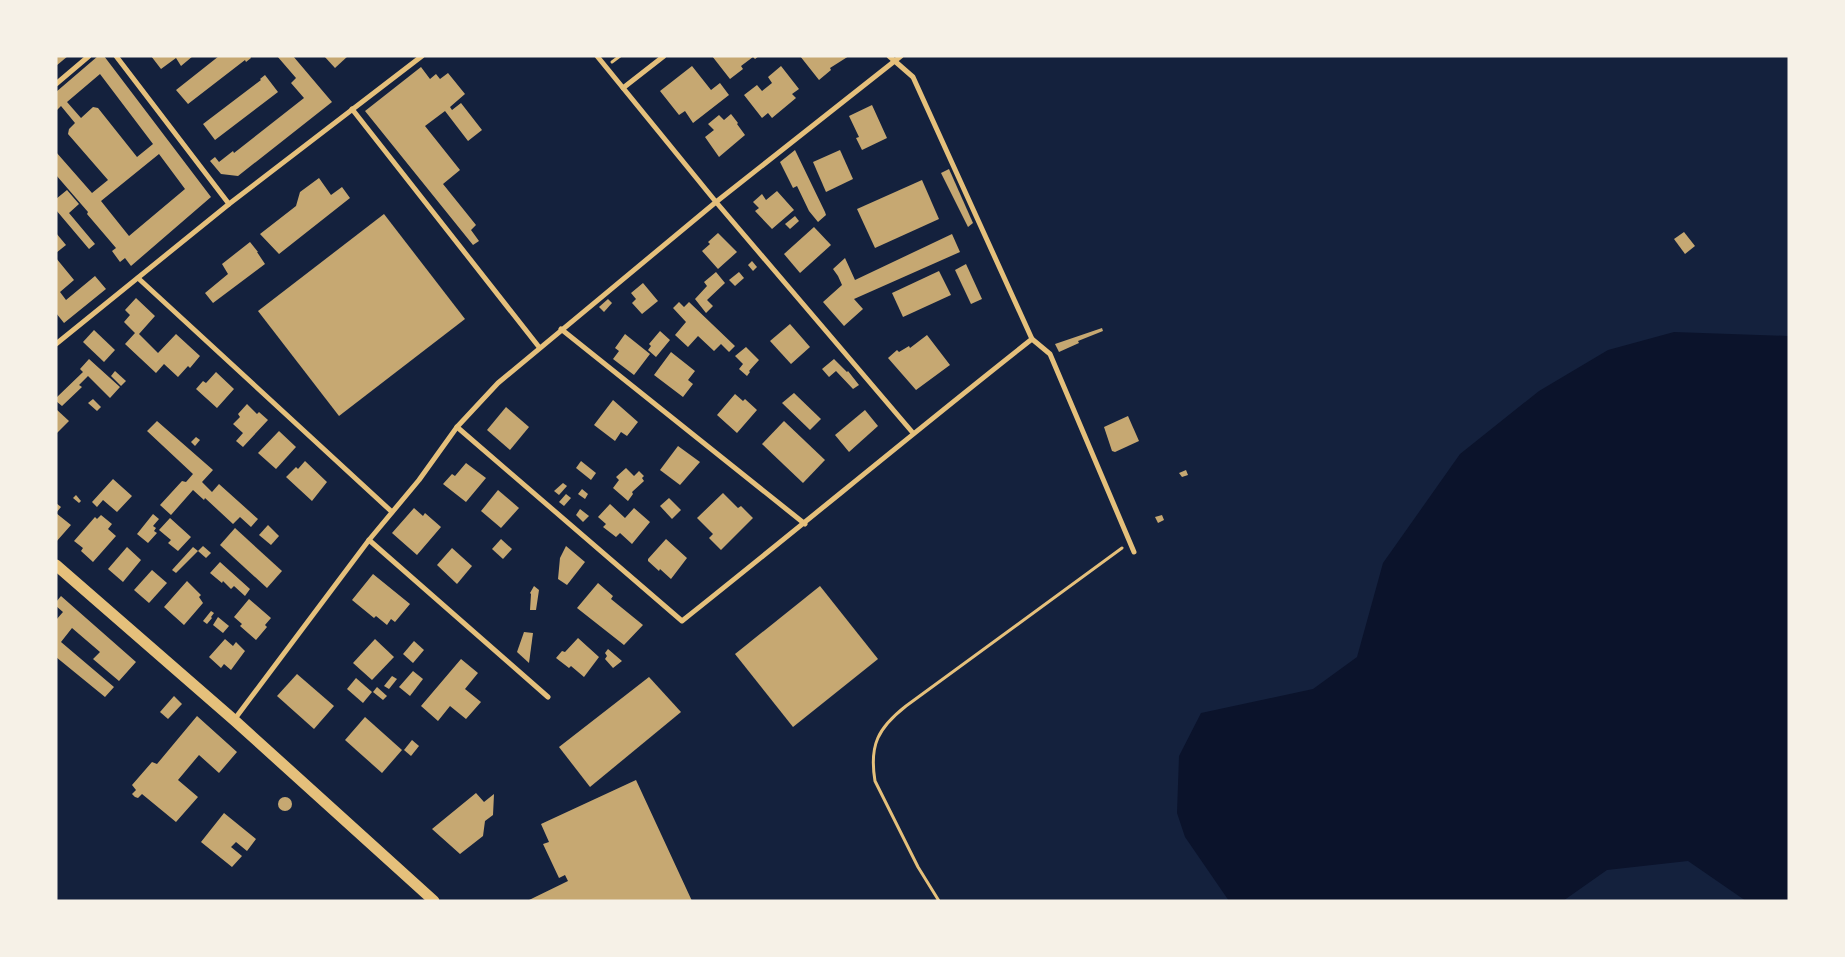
<svg xmlns="http://www.w3.org/2000/svg" width="1845" height="957" viewBox="0 0 1845 957" font-family="'Golos Text',sans-serif">
<rect width="100%" height="100%" fill="#14213d"/>
<path fill="#0b132b" d="M1674,332l115,4v565h-43l-58,-40 -81,9 -44,31h-334l-44,-64 -8,-24 2,-57 22,-43 112,-24 44,-32 26,-94 77,-109 79,-63 69,-41z"/>
<g fill="#c6a872" fill-rule="evenodd">
<path d="M56,56h12l-12,10z"/>
<path d="M98,56h6l107,141 -80,69 -6,-8 -5,4 -8,-11 4,-3 -29,-34 1,-2 -32,-37v-23l36,41 16,-13 -40,-46 1,-5 6,-6 -14,-17 -5,5v-19zM100,74l53,70 -16,13 -39,-49 -5,-1 -12,11 -14,-16zM159,154l26,35 -56,47 -28,-35z"/>
<path d="M151,56h42l-12,10 -5,-8 -15,11z"/>
<path d="M219,56h31l1,2 -5,4 -1,-2 -57,44 -12,-14z"/>
<path d="M277,56h16l39,46 -94,74 -17,-2 -11,-13 5,-4 4,5 14,-11 1,2 70,-55 -13,-15 5,-5z"/>
<path d="M324,56h24l-13,12z"/>
<path d="M712,56h47l-4,3 -2,-2 -12,9 2,3 -13,10z"/>
<path d="M800,56h49l-19,12 1,2 -12,10z"/>
<path d="M692,66l19,24 9,-7 9,12 -36,28 -8,-12 -6,4 -19,-24z"/>
<path d="M781,66l18,23 -7,5 4,4 -24,20 -4,-5 -6,5 -18,-23 13,-10 5,6 10,-8 -4,-6z"/>
<path d="M421,67l9,12 6,-5 4,5 8,-6 17,21 -15,13 2,3 9,-7 21,27 -14,11 -23,-30 -20,15 35,44 -17,14 33,41 -5,5 8,11 -6,4 -108,-134z"/>
<path d="M265,75l13,17 -63,48 -12,-16 58,-44 -1,-1z"/>
<path d="M872,105l15,33 -25,12 -6,-12 3,-1 -10,-21z"/>
<path d="M731,114l7,9 -1,1 8,11 -26,22 -14,-20 9,-7 -6,-6 11,-9 5,5z"/>
<path d="M795,150l30,62 1,3 -8,7 -9,-11 -12,-25 -4,2 -13,-26z"/>
<path d="M840,150l13,29 -27,13 -13,-30z"/>
<path d="M949,169l24,54 -5,4 -27,-54z"/>
<path d="M319,178l12,17 11,-8 8,11 -71,56 -19,-20 36,-28 4,-14z"/>
<path d="M922,180l17,39 -64,29 -18,-39z"/>
<path d="M67,190l12,14 -10,9 26,31 -6,5 -33,-39v-11z"/>
<path d="M777,191l17,19 -22,19 -17,-18 4,-3 -6,-6 9,-8 4,6z"/>
<path d="M384,214l81,105 -126,97 -81,-105z"/>
<path d="M795,216l4,5 -9,8 -5,-5z"/>
<path d="M814,227l17,18 -31,28 -16,-19z"/>
<path d="M1684,232l11,14 -10,8 -11,-15z"/>
<path d="M56,233l10,12 -10,8z"/>
<path d="M718,233l19,19 -19,17 -16,-18 8,-7 -2,-2z"/>
<path d="M952,234l8,18 -106,47 9,10 -19,17 -21,-24 19,-17 -4,-9 -5,-7 12,-11 10,22z"/>
<path d="M250,242l8,10h-1l8,12 -52,39 -8,-10 23,-19 -6,-10z"/>
<path d="M56,258l18,22 -14,12 6,8 29,-24 11,13 -42,34 -8,-10z"/>
<path d="M752,261l5,6 -4,4 -5,-6z"/>
<path d="M966,264l16,35 -11,5 -16,-34z"/>
<path d="M939,271l12,24 -48,22 -11,-24z"/>
<path d="M716,272l9,11 -18,17 6,6 -7,7 -11,-14 12,-13 -3,-4z"/>
<path d="M739,272l5,6 -9,8 -6,-6z"/>
<path d="M643,283l15,18 -16,13 -10,-11 4,-4 -5,-6z"/>
<path d="M136,298l19,18 -16,18 19,19 18,-19 24,22 -10,12 -2,-2 -10,11 -14,-13 -8,9 -31,-29 10,-11 -11,-11 6,-7 -5,-5z"/>
<path d="M608,299l4,4 -8,9 -5,-5z"/>
<path d="M679,302l5,5 5,-5 46,44 -6,6 -8,-8 -7,7 -16,-15 -10,11 -13,-12 11,-13 -13,-14z"/>
<path d="M790,324l20,23 -19,17 -21,-23z"/>
<path d="M1102,328l1,3 -25,10 1,2 -20,9 -4,-8z"/>
<path d="M94,330l21,20 -11,12 -21,-20z"/>
<path d="M660,331l10,9 -14,17 -8,-7 3,-4 -2,-2z"/>
<path d="M625,334l25,20 -16,21 -21,-16 6,-8 -4,-3z"/>
<path d="M927,335l23,30 -34,25 -28,-32 9,-8 2,2 10,-6 1,2z"/>
<path d="M746,347l13,13 -10,11 1,1 -3,4 -8,-7 4,-5 -8,-8z"/>
<path d="M671,352l24,19 -7,9 5,4 -10,13 -29,-22z"/>
<path d="M89,359l31,28 -10,11 -22,-22 -9,9 3,2 -20,19 -6,-5v-3l27,-26 -3,-3z"/>
<path d="M834,359l13,13 1,-1 11,14 -6,4 -17,-18 -7,6 -7,-8z"/>
<path d="M115,371l11,10 -5,5 -10,-10z"/>
<path d="M216,372l18,17 -17,19 -21,-19 7,-8 3,2z"/>
<path d="M794,393l27,26 -11,11 -28,-27z"/>
<path d="M735,394l8,7 2,-2 12,11 -20,23 -20,-18z"/>
<path d="M93,399l8,8 -4,4 -9,-8z"/>
<path d="M613,400l25,22 -11,14 -6,-4 -6,9 -21,-16z"/>
<path d="M247,404l10,10 2,-2 9,8 -25,27 -7,-6 7,-8 -10,-9 7,-7 -2,-3z"/>
<path d="M506,407l23,20 -19,23 -23,-20z"/>
<path d="M56,409l13,12 -13,13z"/>
<path d="M865,410l13,16 -29,26 -14,-17z"/>
<path d="M1128,416l11,25 -24,11 -3,-1 -8,-24z"/>
<path d="M157,421l56,49 -11,12 10,10 7,-8 39,35 -7,8 -11,-10 -7,7 -28,-26 -1,2 -11,-10 -22,25 -11,-10 22,-24 4,1 7,-8 -46,-43z"/>
<path d="M784,421l41,39 -22,23 -41,-39z"/>
<path d="M279,431l17,16 -20,22 -18,-16z"/>
<path d="M196,437l4,3 -5,6 -4,-4z"/>
<path d="M678,446l22,16 -20,23 -20,-15z"/>
<path d="M305,461l22,21 -15,19 -26,-24 10,-10 2,2z"/>
<path d="M581,461l15,12 -5,7 -15,-12z"/>
<path d="M466,463l20,15 -20,24 -23,-18 9,-10 3,2z"/>
<path d="M626,468l8,8 5,-5 5,5 -2,2 2,3 -12,11 1,2 -5,7 -15,-13 6,-8 -3,-3z"/>
<path d="M1186,470l2,5 -6,2 -3,-4z"/>
<path d="M113,479l19,17 -15,16 -14,-12 -6,7 -5,-5z"/>
<path d="M563,483l4,3 -8,9 -5,-4z"/>
<path d="M582,489l6,5 -3,5 -7,-5z"/>
<path d="M498,490l21,18 -18,20 -20,-17z"/>
<path d="M723,493l15,15 3,-2 12,12 -32,32 -12,-12 4,-4 -16,-16z"/>
<path d="M566,494l5,4 -7,8 -5,-4z"/>
<path d="M76,495l5,6 -2,2 -6,-5z"/>
<path d="M669,498l12,12 -9,9 -12,-13z"/>
<path d="M56,503l5,4 -5,6 15,12 -15,17z"/>
<path d="M610,504l15,14 9,-10 16,14 -18,22 -12,-11 -4,4 -13,-10 3,-3 -8,-7z"/>
<path d="M414,508l9,8 2,-3 16,14 -24,28 -25,-22z"/>
<path d="M580,509l9,7 -6,6 -7,-7z"/>
<path d="M153,514l6,5 -6,7 3,2 -2,3 3,2 -9,10 -11,-9z"/>
<path d="M101,515l11,9 -4,5 8,7 -23,26 -12,-11 2,-3 -9,-7 21,-24 2,2z"/>
<path d="M1162,515l2,5 -6,3 -3,-6z"/>
<path d="M170,518l21,19 -13,14 -10,-8 3,-3 -12,-10z"/>
<path d="M268,525l11,11 -8,9 -12,-10z"/>
<path d="M235,528l47,43 -15,17 -47,-43z"/>
<path d="M501,539l11,10 -9,10 -11,-10z"/>
<path d="M666,539l21,19 -16,21 -11,-10 -1,2 -11,-10v-2z"/>
<path d="M203,546l8,7 -5,5 -8,-7z"/>
<path d="M566,546l19,16 -18,23 -9,-6 2,-21z"/>
<path d="M127,547l14,13 -18,22 -15,-13z"/>
<path d="M193,547l5,4 -22,22 -4,-3z"/>
<path d="M452,548l20,18 -15,18 -20,-19z"/>
<path d="M220,562l30,27 -5,7 -11,-10 -3,3 -8,-8 -1,2 -12,-10z"/>
<path d="M152,570l15,13 -18,20 -15,-13z"/>
<path d="M373,574l37,30 -15,18 -4,-3 -4,6 -11,-9 -2,2 -22,-18z"/>
<path d="M187,581l14,14 -2,2 4,6 -19,22 -20,-18z"/>
<path d="M598,583l15,13 -2,3 32,26 -19,20 -47,-37z"/>
<path d="M534,586l5,4 -3,20h-6l1,-16 -1,-1z"/>
<path d="M820,586l58,73 -85,68 -58,-73z"/>
<path d="M61,596l75,66 -17,19 -26,-22 7,-7 -28,-24 -11,14 53,45 -9,10 -49,-40v-37l7,-8 -7,-6v-4z"/>
<path d="M249,599l22,19 -6,7 2,2 -11,13 -16,-14 2,-2 -8,-7z"/>
<path d="M211,611l3,2 -3,4 1,1 -5,6 -4,-3z"/>
<path d="M218,617l11,9 -6,7 -10,-8z"/>
<path d="M524,632l9,1 -4,30 -12,-11z"/>
<path d="M578,638l21,19 -15,20 -13,-11 -2,2 -13,-10 6,-7 3,1z"/>
<path d="M225,639l8,7 3,-4 9,9 -14,19 -7,-6 -3,4 -12,-11z"/>
<path d="M375,639l19,18 -22,23 -19,-17z"/>
<path d="M414,641l10,9 -11,13 -10,-9z"/>
<path d="M608,649l14,12 -9,7 -8,-9 2,-3 -2,-3z"/>
<path d="M461,659l17,14 -13,16 16,13 -15,17 -16,-13 -12,15 -17,-15z"/>
<path d="M413,671l10,8 -13,17 -11,-9z"/>
<path d="M297,674l37,32 -20,23 -37,-33z"/>
<path d="M392,676l5,3 -8,10 -5,-3z"/>
<path d="M649,677l32,35 -91,75 -31,-40z"/>
<path d="M356,678l16,14 -9,11 -16,-14z"/>
<path d="M377,687l10,9 -4,4 -10,-8z"/>
<path d="M174,696l8,8 -14,15 -8,-7z"/>
<path d="M197,716l40,36 -18,21 -20,-18 -21,25 20,17 -22,25 -34,-28 -4,4 -3,-1 -3,-3 4,-4 -4,-5 20,-23 5,2z"/>
<path d="M365,717l37,33 -20,23 -37,-33z"/>
<path d="M412,740l7,6 -8,10 -7,-6z"/>
<path d="M636,780l56,121h-165l41,-20 -3,-6 -6,3 -16,-34 6,-2 -8,-18z"/>
<path d="M476,793l8,9 10,-8 -1,21 -8,6 -2,15 -23,18 -28,-25z"/>
<circle cx="285" cy="804" r="7"/>
<path d="M224,813l32,26 -9,12 -11,-9 -5,5 11,9 -10,11 -31,-25z"/>
</g>
<g fill="none" stroke-linecap="round" stroke-linejoin="round">
<g stroke="#e5c07b" stroke-width="3">
<path d="M612,62l8,-6"/>
<path d="M939,901l-21,-34 -43,-86c-6,-36 3,-53 31,-75l216,-158"/>
</g>
<g stroke="#e5c07b" stroke-width="5">
<path d="M116,56l113,148"/>
<path d="M597,56l119,146 197,231"/>
<path d="M889,56l24,21 119,262 18,15 84,198"/>
<path d="M56,84l33,-28"/>
<path d="M623,88l41,-32"/>
<path d="M352,109l187,238"/>
<path d="M138,278l254,234"/>
<path d="M561,329l244,195"/>
<path d="M56,344l173,-140 193,-148"/>
<path d="M457,427l225,194c117,-93 232,-189 350,-282"/>
<path d="M369,540l179,157"/>
<path d="M234,720l135,-180 50,-60 38,-53 41,-44 218,-181 185,-146"/>
</g>
<path stroke="#e5c07b" stroke-width="11" d="M56,565l178,155 200,181"/>
</g>
<rect width="1845" height="957" fill="none" stroke="#f6f1e7" stroke-width="115"/>
</svg>
